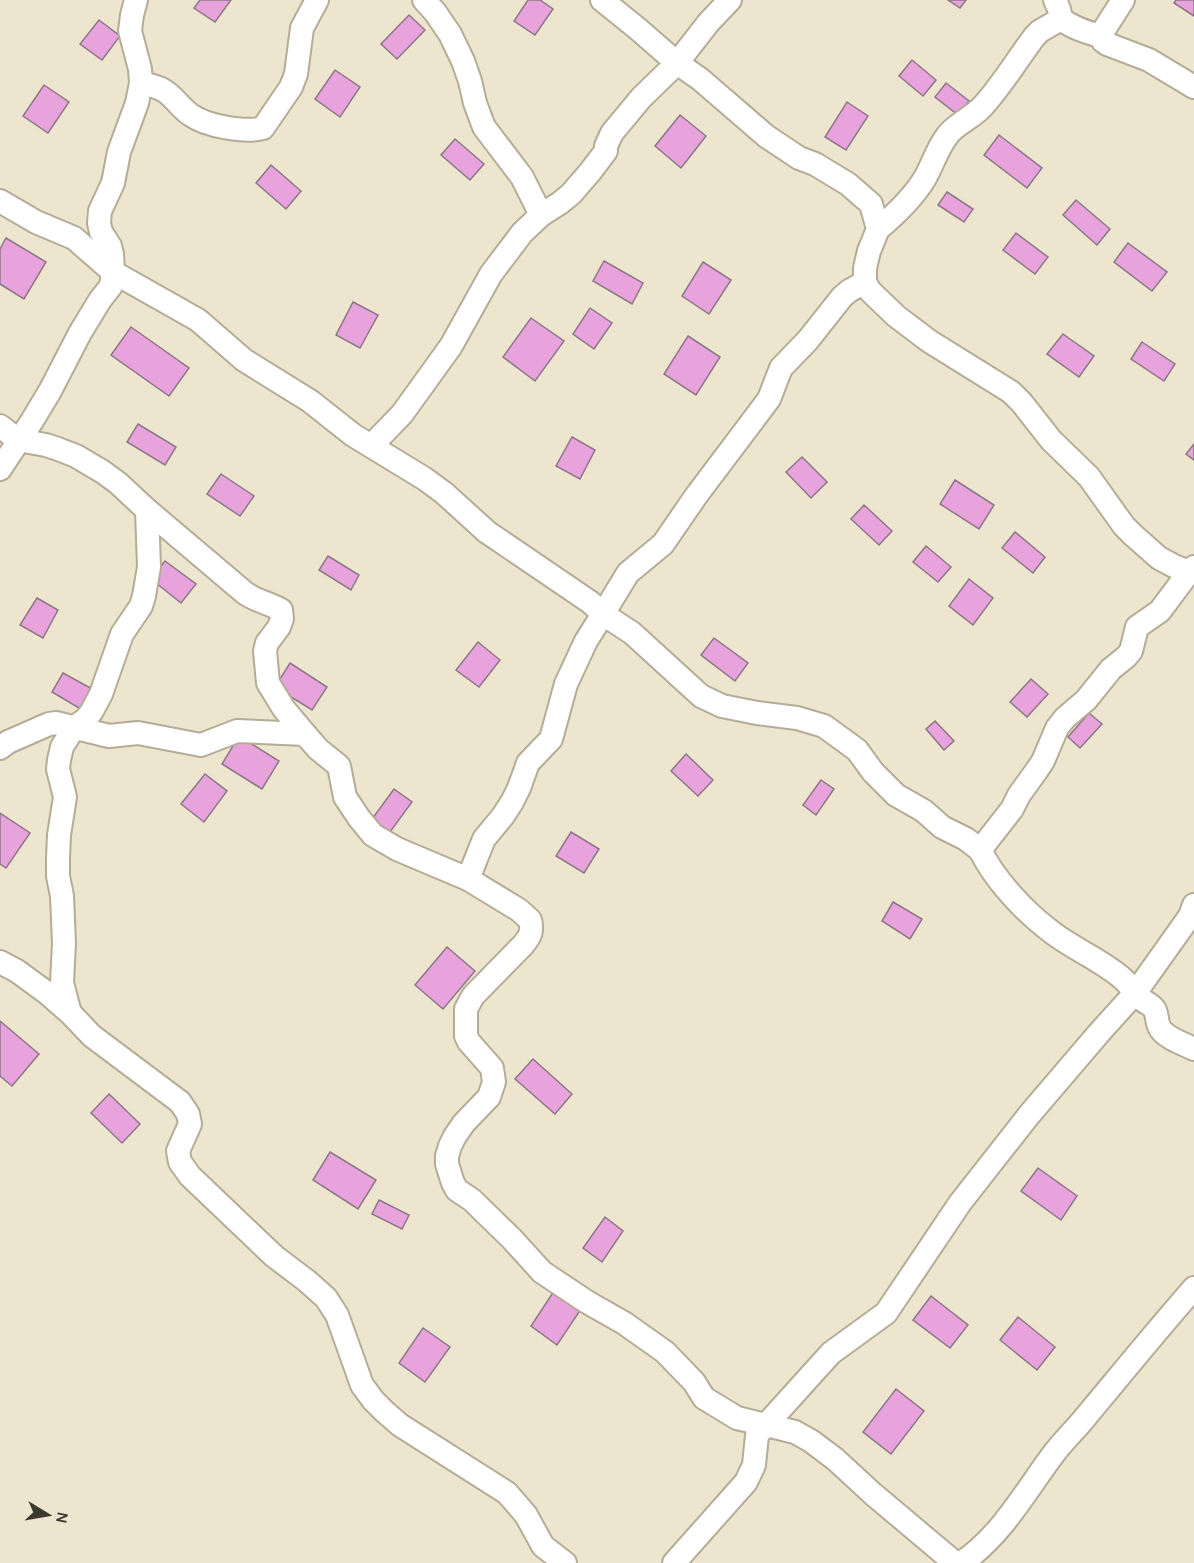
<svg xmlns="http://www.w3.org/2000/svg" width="1194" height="1563" viewBox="0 0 1194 1563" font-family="Karla,sans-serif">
<rect width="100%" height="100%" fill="#eee5cf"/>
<g fill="#e8a3dd" stroke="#8b7887" stroke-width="1.5">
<path d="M200,0h31l-16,22 -21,-14z"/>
<path d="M528,0h12l13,9 -18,26 -21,-14z"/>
<path d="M948,0h18l-6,8z"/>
<path d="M1176,0h18v16l-20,-13z"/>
<path d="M409,15l16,15 -28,29 -16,-15z"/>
<path d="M99,20l21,16 -18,24 -22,-16z"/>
<path d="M912,60l24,20 -13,16 -24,-20z"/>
<path d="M335,70l25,17 -20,30 -25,-18z"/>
<path d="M946,83l23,18 -11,14 -23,-18z"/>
<path d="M44,85l25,17 -21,31 -25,-17z"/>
<path d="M847,102l21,14 -22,34 -21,-13z"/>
<path d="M680,115l26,21 -25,32 -26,-22z"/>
<path d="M999,135l43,33 -15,20 -43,-33z"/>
<path d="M455,139l29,25 -14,16 -29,-25z"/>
<path d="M271,165l30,26 -15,18 -30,-26z"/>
<path d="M947,192l26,17 -9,13 -26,-17z"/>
<path d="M1076,200l34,29 -13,16 -34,-30z"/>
<path d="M1016,233l32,24 -13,17 -32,-24z"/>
<path d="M6,238l40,24 -22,37 -24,-15v-35z"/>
<path d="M1128,243l39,29 -15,19 -38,-29z"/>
<path d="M604,261l39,22 -11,21 -39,-23z"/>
<path d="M703,262l28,18 -22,34 -27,-18z"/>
<path d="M353,302l25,13 -18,33 -24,-13z"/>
<path d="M590,308l22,15 -18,26 -21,-15z"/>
<path d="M531,318l33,23 -29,40 -32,-24z"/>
<path d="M131,327l58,41 -20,28 -58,-41z"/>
<path d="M1063,334l31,22 -15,21 -32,-23z"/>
<path d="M688,336l32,21 -24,38 -32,-21z"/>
<path d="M1142,342l33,22 -11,17 -33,-22z"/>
<path d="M138,424l38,23 -11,18 -38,-23z"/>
<path d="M572,437l23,13 -15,29 -24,-13z"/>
<path d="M1194,444v16l-8,-6z"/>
<path d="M802,457l25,25 -16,16 -25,-26z"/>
<path d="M221,474l33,22 -14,20 -33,-22z"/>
<path d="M955,480l39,25 -15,24 -39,-25z"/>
<path d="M864,505l28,26 -13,14 -28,-26z"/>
<path d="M1015,532l30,25 -12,16 -31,-25z"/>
<path d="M926,546l25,21 -13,15 -25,-20z"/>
<path d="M328,556l31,19 -8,15 -32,-20z"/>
<path d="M165,561l31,23 -15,19 -30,-24z"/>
<path d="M969,579l24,19 -20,27 -24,-19z"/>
<path d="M37,598l21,12 -15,28 -23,-13z"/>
<path d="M714,638l34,25 -13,18 -34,-26z"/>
<path d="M478,642l22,18 -21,27 -23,-17z"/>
<path d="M290,663l37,24 -15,23 -37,-23z"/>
<path d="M63,673l33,18 -12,20 -32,-19z"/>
<path d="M1031,679l17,15 -21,23 -17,-15z"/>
<path d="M1089,713l13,11 -22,24 -12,-11z"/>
<path d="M935,721l19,20 -10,9 -18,-21z"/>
<path d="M239,736l40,25 -17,28 -40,-25z"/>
<path d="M686,754l27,26 -15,16 -27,-25z"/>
<path d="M205,774l22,17 -23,31 -23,-18z"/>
<path d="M821,780l13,9 -18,26 -13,-10z"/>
<path d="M394,789l18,13 -22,30 -18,-13z"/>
<path d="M0,813l30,20 -24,35 -6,-4z"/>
<path d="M571,832l28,17 -15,24 -28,-17z"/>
<path d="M893,902l29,17 -12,20 -28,-18z"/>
<path d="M447,947l28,24 -32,38 -28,-24z"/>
<path d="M0,1021l39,33 -27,32 -12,-10z"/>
<path d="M533,1059l39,35 -17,20 -40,-35z"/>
<path d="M109,1094l31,30 -18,19 -31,-30z"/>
<path d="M330,1152l46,28 -18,29 -45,-29z"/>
<path d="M1038,1168l39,28 -16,24 -40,-29z"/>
<path d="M379,1200l30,15 -7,14 -30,-15z"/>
<path d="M605,1217l18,14 -21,31 -19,-14z"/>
<path d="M558,1285l27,18 -28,42 -26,-19z"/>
<path d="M931,1296l37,29 -18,23 -37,-28z"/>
<path d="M1018,1317l37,30 -18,23 -37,-30z"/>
<path d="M423,1328l27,19 -25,35 -26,-19z"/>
<path d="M896,1389l28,22 -33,43 -28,-22z"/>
</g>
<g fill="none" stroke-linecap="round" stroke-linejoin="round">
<defs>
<g id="minor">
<path d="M424,0l11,12 15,22 13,27 7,20 5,22 9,24 38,50 19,38"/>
<path d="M602,0l36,29 39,34 23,16 66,57 33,22 16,6 33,20 23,20 7,25 -9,22 -4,17v14l5,9 26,25 33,25 82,51 11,11 29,37 38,37 35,49 9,9 26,23 15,8 15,6 5,-5"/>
<path d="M1055,0l4,9 2,10c12,9 25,13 39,17l3,5 4,3 42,16 45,27"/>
<path d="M1100,36l23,-36"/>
<path d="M141,83c7,2 15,3 22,7 11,6 17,18 28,25 15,11 54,18 72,13l28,-41 5,-13 6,-46 15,-28"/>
<path d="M0,201l36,21 38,16 39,34 85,48 46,40 66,41 43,34 72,44 19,14 43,39 103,70 13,12 25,-41 35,-29 33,-48 73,-97 12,-31 27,-28 34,-43 7,-6 16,-9"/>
<path d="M878,229c18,-15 35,-31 47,-51 8,-14 12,-29 22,-42 7,-11 25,-18 35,-29 19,-20 36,-49 53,-71l5,-5 21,-12"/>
<path d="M0,426l18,14 28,5 12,4 18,7 27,16 15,11 29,27 98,83c11,8 24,10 36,17l1,9 -3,8 -12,16 -2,8 3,32 16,26 21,25"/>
<path d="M371,446l31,-32 49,-68 40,-72 31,-41 19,-18 19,-12 11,-9 19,-22 16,-21v-5l6,-13 29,-35 36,-35 32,-41 21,-22"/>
<path d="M0,469l32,-48 18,-30 30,-58 20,-33 11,-14 2,-14 -1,-18 -2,-8 -9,-14 -2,-9 1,-12 13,-28 6,-31 18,-49 4,-20 -1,-14 -10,-38 2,-16 4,-15"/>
<path d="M1194,573l-5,-1 -29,39 -23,16 -6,24 -5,6 -15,12 -25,31 -21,18 -8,10 -14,33 -6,9 -18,25 -7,14 -32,41c15,30 43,60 69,80 22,18 51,29 73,48 8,7 14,17 22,23 4,3 8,4 11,9 3,7 1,15 7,21 7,8 22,13 32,18"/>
<path d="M0,748l8,-6 41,-18 7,-1 53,13 29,-3 63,12 36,-14 68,3 13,15 21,17 6,31 14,21 14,17 24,14 71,30"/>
<path d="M0,962l17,9 30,22 23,20 22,23 88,66 8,12 2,10 -12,27 2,11 10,14 84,80 33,25 19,17 11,17 25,70 11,15 12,12 15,13 107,68 19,22 17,31 22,17"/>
<path d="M70,1013l-8,-30 2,-40 -2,-47 -4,-20v-18l1,-23 6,-38 -7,-28 1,-9 3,-13 8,-13 5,-7 11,-8 6,-8 9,-17 21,-60 19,-28 3,-10 5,-29 -2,-57"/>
<path d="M674,1563l72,-81 8,-17 3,-30 74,-82 55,-40 74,-110 69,-88 70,-82 37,-41 54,-76 4,-11"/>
<path d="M955,1563l-82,-69 -38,-35 -24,-18 -16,-9 -58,-14 -33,-20 -10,-16 -29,-30 -41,-29 -37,-21 -45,-30 -30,-33 -40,-39 -15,-10 -4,-7 -6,-19v-8l3,-10 5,-10 9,-13 25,-26 5,-15 -2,-14 -23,-26 -3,-6v-27l7,-13 50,-51c7,-8 10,-14 7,-25l-11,-10 -51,-31 16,-40 19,-23 9,-14 7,-14 9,-25 23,-24 15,-55 20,-43 17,-27 29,19 69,63 21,10 35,7 40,5 27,8 33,24 16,22 23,23 28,16 18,16 24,12 14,11"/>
<path d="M961,1563c41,-27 65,-73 94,-111 10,-13 23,-25 33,-38 35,-42 70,-85 106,-126"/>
</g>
</defs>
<use href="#minor" stroke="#b4ac97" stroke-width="26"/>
<use href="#minor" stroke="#fff" stroke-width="22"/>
</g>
<g transform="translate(48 1515) rotate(101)" stroke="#eee5cf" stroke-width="4.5" paint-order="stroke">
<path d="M0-4.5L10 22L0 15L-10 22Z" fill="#3c3830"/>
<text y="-9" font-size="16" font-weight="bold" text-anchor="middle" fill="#3c3830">N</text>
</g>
</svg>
